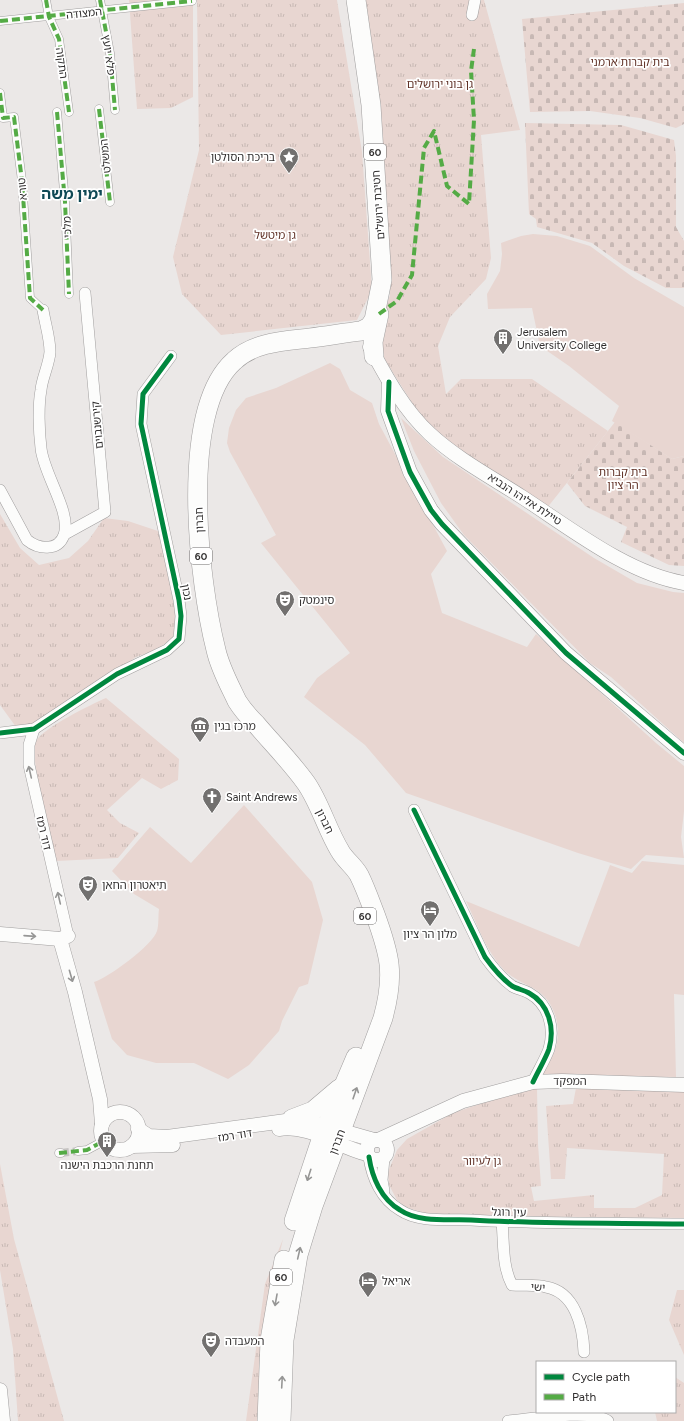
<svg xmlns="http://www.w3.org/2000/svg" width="684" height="1421" viewBox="0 0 684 1421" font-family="Figtree,'Noto Sans Hebrew',sans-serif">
<defs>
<pattern id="cemetery-stones" width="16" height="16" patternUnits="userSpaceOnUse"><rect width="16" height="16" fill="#e8d6d1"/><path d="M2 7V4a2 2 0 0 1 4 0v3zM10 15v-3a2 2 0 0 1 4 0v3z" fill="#c7b8b4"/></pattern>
<pattern id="park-tufts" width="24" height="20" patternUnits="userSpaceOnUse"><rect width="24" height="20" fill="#e8d6d1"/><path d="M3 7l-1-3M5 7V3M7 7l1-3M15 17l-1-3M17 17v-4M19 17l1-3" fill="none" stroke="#c7b8b4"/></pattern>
</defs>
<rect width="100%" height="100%" fill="#ebe8e7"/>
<g fill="#e8d6d1">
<path d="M533,234l24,2 33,10 44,32 50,29v149l-12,3 -60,-38 7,-15 -50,-40 -29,-20 -8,-38 -44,1 -1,-15 13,-23 2,-17 -1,-11 20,-7z"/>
<path d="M330,363l10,6 10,21 22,13 7,21 68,127 -16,23 11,39 85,34 9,-13 120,109 28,23v45l-3,26 3,21 -38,-3 -15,14 -53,-16 -172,-60 -41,-48 -61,-48 13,-19 33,-25 -89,-110 15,-8 -46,-83 -3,-9 2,-15 7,-18 10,-12 30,-10z"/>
<path d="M401,418l42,39 151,101 43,25 36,9 11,1v150l-73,-66 -21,-14 -126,-128 -23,-32 -27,-52z"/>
<path d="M244,805l68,77 11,38 -15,64 -9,3 -17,34 -3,10 -30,34 -21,14 -34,-16h-38l-29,-8 -15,-16 -18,-57c14,-4 59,-37 63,-51 2,-6 1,-15 2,-22l-25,-15 -22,-23 38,-44 41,36z"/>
<path d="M642,861l42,4v130l-10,-1 2,83 -136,-2c4,-8 11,-15 14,-23 9,-20 2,-49 -16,-61 -11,-7 -24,-11 -34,-21 -18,-19 -27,-46 -38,-69l113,46 31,-82 22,8z"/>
</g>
<g fill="url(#cemetery-stones)">
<path d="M684,3v121l-8,4 -36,-10 -50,-7 -60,1 -8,-93z"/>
<path d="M525,123l96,2 53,15 2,16v71l8,14v47h-18l-42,-22 -32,-23 -55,-16 -1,-8 -7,-5z"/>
<path d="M615,422l57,37 12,-3v110l-15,-1 -48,-23 6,-15 -42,-21 -18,-23z"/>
</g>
<g fill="url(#park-tufts)">
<path d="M129,0h64v97l-22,11 -34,1z"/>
<path d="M197,0h140l25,152 10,138 -15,30 -136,15 -39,-41 -9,-37 26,-107z"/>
<path d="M366,0h118l36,130 -39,5 10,123 -5,21 -36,38 -12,29 8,48 15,-15h71l76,52 -61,77 -89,-55 -32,-28 -58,-92 12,-10 10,-28 -9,-165 -14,-105z"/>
<path d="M0,514l20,34 19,17 30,-7 19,-17 16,-23 24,3 33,11c8,34 19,70 13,105l-18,13 -20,7 -105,73 -12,1 -19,-26z"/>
<path d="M106,698l73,61 -1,21 -17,9 -19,-11 -35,32 13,13 19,10 -21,25 -62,3c-4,-21 -28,-106 -20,-120 7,-13 56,-37 70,-43z"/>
<path d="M537,1087l1,57 3,42 -10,1 3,14 60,-6v13h41l27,-13 2,-41 -97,-6 -2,31h-14l-5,-73 27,-2 3,-16 108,3v127l-202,-2 -57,-3 -20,-6 -8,-7 -8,-15 -1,-13 9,-22 10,-11 46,-26 56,-19z"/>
<path d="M0,1164l14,75 50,182h-46l-5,-72 -13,-79z"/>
<path d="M283,1239l-14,60 -11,122h-12l19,-137z"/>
<path d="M677,1290h7v65l-15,-35z"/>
<path d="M675,1377l9,6v38h-27l-2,-9h20z"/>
</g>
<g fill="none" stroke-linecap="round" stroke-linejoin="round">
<path stroke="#c6c3c2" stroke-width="8" stroke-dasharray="8 4" stroke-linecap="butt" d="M61,1153l17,-2"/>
<defs>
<g id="pedestrian">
<path d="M46,0l3,17 10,22 10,73"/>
<path d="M100,0l10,53 5,57"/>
<path d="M0,21l192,-20"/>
<path d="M0,93l3,25 11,-1 8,64 8,117 13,12"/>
<path d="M99,109l11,93"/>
<path d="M57,112l8,90 4,92"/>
<path d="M78,1151l9,-1 13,-7"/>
<path d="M59,1153h2"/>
</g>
<g id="minor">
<path d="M472,15l3,-15"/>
<path d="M0,490l27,50c11,9 31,12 37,-5 8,-22 -21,-62 -23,-87 -2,-16 -3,-42 0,-58 1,-12 8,-25 9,-38 0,-14 -5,-29 -7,-42"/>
<path d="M65,534l40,-22 -20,-219"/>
<path d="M34,729l-5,16v20l39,171"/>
<path d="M0,733l34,-4 83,-55 50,-24 12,-11 2,-23 -2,-16 -38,-176 2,-30 28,-38"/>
<path d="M414,810l71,147c8,11 16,21 27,29 5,3 12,4 17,7 20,11 26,35 20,56 -4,11 -11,22 -16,33"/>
<path d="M369,1157c3,20 12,42 31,53 19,13 49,9 71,10 71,4 142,3 213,4"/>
<path d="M384,1191l-2,-11 2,-22"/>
<path d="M502,1222c2,20 0,44 10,63 11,1 23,-1 34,2 29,5 37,39 38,65"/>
<path d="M508,1421c21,-2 85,-12 100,0"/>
</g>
<g id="tertiary">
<path d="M370,347c16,30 34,63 60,87 27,25 61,43 92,63 48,31 106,77 162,86"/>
<path d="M389,382l-1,29 22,61 21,38 11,14 124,129 118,100"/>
<path d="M0,934l60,5 8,-3"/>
<path d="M60,939l15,53 25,107 2,25"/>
<circle cx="120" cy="1131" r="19"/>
<path d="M138,1129l11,7 18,1 133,-18 74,21"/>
<path d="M279,1129c30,-5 59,18 88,25"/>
<circle cx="377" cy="1150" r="10"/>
<path d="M378,1140l85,-39 70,-19 29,-1 122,4"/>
<path d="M132,1146l41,-1"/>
<path d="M0,1390l3,31"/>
</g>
<g id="trunk">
<path d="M374,356l-1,-14 6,-28"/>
<path d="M292,1119l21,-8 26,-22"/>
<path d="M294,1221l28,-84 34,-80"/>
<path d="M267,1421l3,-81 14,-80"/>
<path d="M281,1421l3,-81 14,-85 15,-49 70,-188c12,-44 7,-63 -8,-104 -5,-13 -10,-27 -16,-39 -5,-9 -14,-15 -19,-24 -13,-21 -20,-48 -34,-68 -15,-21 -34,-40 -50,-59 -7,-7 -14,-15 -19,-23 -8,-17 -17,-33 -21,-51 -17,-67 -38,-239 18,-289 20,-19 50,-20 76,-23 17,-2 34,-5 51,-7l8,-4 5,-7 8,-40 -11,-175 -15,-105"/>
</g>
</defs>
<use href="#pedestrian" stroke="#a09e9e" stroke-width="9"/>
<use href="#minor" stroke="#a09e9e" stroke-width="12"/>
<use href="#tertiary" stroke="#a09e9e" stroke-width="15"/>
<use href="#trunk" stroke="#a09e9e" stroke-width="20"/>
<use href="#pedestrian" stroke="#fcfcfb" stroke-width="8"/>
<use href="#minor" stroke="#fcfcfb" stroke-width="11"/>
<use href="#tertiary" stroke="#fcfcfb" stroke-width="14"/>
<use href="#trunk" stroke="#fcfcfb" stroke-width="19"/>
<g stroke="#54ab45" stroke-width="4" stroke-dasharray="8 4" stroke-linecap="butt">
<path d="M46,0l3,17 10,22 10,73"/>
<path d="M100,0l10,53 5,57"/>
<path d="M0,21l192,-20"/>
<path d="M0,93l3,25 11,-1 8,64 8,117 13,12"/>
<path d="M99,109l11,93"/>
<path d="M57,112l8,90 4,92"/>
<path d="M379,314l18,-13 15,-26 12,-127 10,-17 13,55 22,18 5,-84 -3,-49 3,-22"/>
<path d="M59,1153l28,-3 13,-7"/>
</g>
<defs>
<g id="cycleway">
<path d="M389,382l-1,29 22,61 21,38 11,14 124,129 118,100"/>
<path d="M0,733l34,-4 83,-55 50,-24 12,-11 2,-23 -2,-16 -38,-176 2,-30 28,-38"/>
<path d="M414,810l71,147c8,11 16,21 27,29 5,3 12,4 17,7 20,11 26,35 20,56 -4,11 -11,22 -16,33"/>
<path d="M369,1157c3,20 12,42 31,53 19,13 49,9 71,10 71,4 142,3 213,4"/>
</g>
</defs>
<use href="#cycleway" stroke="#fff" stroke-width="8"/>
<use href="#cycleway" stroke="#00873e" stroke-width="5"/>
</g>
<defs><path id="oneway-shaft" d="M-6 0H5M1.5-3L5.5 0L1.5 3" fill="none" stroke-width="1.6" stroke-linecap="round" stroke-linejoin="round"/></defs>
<g stroke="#969695">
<use href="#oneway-shaft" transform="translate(30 772) rotate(-103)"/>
<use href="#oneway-shaft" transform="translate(59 898) rotate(-103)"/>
<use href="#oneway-shaft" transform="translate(30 936) rotate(4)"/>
<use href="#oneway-shaft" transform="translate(71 976) rotate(74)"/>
<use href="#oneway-shaft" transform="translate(355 1093) rotate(-71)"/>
<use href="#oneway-shaft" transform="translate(309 1175) rotate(108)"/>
<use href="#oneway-shaft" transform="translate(299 1253) rotate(-77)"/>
<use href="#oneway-shaft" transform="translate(276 1300) rotate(100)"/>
<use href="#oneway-shaft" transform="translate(282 1382) rotate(-87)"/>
</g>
<defs>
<symbol id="sight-pin" viewBox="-11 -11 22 30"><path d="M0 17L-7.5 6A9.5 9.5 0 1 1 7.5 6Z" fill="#72706f" stroke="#fff"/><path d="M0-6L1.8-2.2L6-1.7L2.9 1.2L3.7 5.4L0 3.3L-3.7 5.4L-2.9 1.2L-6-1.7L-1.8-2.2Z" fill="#fff"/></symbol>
<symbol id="building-pin" viewBox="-11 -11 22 30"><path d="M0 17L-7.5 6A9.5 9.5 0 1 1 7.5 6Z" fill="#72706f" stroke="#fff"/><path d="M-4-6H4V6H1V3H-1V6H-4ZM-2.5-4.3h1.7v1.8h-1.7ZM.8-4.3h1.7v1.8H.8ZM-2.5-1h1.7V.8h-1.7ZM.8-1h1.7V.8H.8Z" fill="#fff"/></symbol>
<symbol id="theatre-pin" viewBox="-11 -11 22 30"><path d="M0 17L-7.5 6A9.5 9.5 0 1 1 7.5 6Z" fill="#72706f" stroke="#fff"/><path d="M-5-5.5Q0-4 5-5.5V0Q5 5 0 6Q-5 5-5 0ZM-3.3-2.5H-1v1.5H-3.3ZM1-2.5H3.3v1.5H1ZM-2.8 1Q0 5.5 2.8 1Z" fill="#fff"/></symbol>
<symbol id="museum-pin" viewBox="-11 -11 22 30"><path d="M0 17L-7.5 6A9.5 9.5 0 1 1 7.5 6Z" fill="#72706f" stroke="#fff"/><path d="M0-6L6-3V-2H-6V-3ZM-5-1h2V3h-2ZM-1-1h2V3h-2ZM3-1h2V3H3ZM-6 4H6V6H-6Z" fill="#fff"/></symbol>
<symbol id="church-pin" viewBox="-11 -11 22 30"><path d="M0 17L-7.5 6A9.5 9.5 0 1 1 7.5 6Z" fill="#72706f" stroke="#fff"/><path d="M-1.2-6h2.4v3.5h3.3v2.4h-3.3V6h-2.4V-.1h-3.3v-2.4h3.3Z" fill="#fff"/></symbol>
<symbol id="hotel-pin" viewBox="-11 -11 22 30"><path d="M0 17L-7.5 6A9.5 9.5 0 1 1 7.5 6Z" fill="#72706f" stroke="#fff"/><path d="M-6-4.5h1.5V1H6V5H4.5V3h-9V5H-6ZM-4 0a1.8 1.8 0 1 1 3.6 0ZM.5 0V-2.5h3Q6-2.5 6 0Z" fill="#fff"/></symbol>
</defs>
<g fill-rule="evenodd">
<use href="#sight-pin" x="278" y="146" width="22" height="30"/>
<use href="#building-pin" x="492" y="327" width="22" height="30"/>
<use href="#theatre-pin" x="274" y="589" width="22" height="30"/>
<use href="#museum-pin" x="189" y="715" width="22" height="30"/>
<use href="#church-pin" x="201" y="786" width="22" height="30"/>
<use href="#theatre-pin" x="77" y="874" width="22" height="30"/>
<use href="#hotel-pin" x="419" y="899" width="22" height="30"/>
<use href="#building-pin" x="96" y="1130" width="22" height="30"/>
<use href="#hotel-pin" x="357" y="1270" width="22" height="30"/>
<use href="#theatre-pin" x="200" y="1330" width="22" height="30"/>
</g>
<g text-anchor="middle" stroke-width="3.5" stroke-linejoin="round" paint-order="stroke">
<g fill="#fff" stroke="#6f6d6d" stroke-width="1">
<rect x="364" y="144" width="22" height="16" rx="3"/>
<rect x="190" y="548" width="22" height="16" rx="3"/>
<rect x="354" y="908" width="22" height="16" rx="3"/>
<rect x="270" y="1269" width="22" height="16" rx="3"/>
</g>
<g font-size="10" font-weight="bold" fill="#312f2f">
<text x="375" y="156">60</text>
<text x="201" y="560">60</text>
<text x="365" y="920">60</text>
<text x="281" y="1281">60</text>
</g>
<g font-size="11" fill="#312f2f" stroke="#fff">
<text transform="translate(84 13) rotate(-6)" y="4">המצודה</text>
<text transform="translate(109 55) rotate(82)" y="4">פלא יועץ</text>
<text transform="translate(62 63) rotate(82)" y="4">התקוה</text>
<text transform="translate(105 156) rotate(-96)" y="4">המשלט</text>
<text transform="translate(22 189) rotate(-95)" y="4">טורא</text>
<text transform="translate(378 205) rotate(-94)" y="4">חטיבת ירושלים</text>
<text transform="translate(67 227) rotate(-92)" y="4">מלכי</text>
<text transform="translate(97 425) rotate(-95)" y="4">קירשנבוים</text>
<text transform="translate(525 499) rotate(33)" y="4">טיילת אליהו הנביא</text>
<text transform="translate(199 520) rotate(-92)" y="4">חברון</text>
<text transform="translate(187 592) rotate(79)" y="4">נכון</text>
<text transform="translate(325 821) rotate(64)" y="4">חברון</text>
<text transform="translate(44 833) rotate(77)" y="4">דוד רמז</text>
<text x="570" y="1085">המפקד</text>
<text transform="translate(235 1135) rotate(-9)" y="4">דוד רמז</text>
<text transform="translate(337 1142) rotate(-69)" y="4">חברון</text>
<text transform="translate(509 1212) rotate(1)" y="4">עין רוגל</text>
<text transform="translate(538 1287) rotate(4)" y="4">ישי</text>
</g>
<g font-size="11" fill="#603126" stroke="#fff">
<text x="630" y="66">בית קברות ארמני</text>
<text x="440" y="88">גן בוני ירושלים</text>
<text x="275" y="239">גן מיטשל</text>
<text x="623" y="476">בית קברות<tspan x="623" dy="13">הר ציון</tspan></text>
<text x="482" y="1165">גן לעיוור</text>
</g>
<g font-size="11" fill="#312f2f" stroke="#fff" text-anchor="start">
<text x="275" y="161" text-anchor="end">בריכת הסולטן</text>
<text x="517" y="336">Jerusalem<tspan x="517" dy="13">University College</tspan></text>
<text x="299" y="604">סינמטק</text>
<text x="214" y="730">מרכז בגין</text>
<text x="226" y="801">Saint Andrews</text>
<text x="102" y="889">תיאטרון החאן</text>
<text x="430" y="938" text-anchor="middle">מלון הר ציון</text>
<text x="107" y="1169" text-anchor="middle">תחנת הרכבת הישנה</text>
<text x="382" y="1285">אריאל</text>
<text x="225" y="1345">המעבדה</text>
</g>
<g font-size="15" font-weight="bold" fill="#0f4955" stroke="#fff">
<text x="72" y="199">ימין משה</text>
</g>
</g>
<rect x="536" y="1361" width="140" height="52" fill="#ffffff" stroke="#adacac"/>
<rect x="544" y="1374" width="20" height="6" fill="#00873e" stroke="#adacac"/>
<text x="572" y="1381" font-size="12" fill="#312f2f">Cycle path</text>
<rect x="544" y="1394" width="20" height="6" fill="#54ab45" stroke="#adacac"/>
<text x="572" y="1401" font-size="12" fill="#312f2f">Path</text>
</svg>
